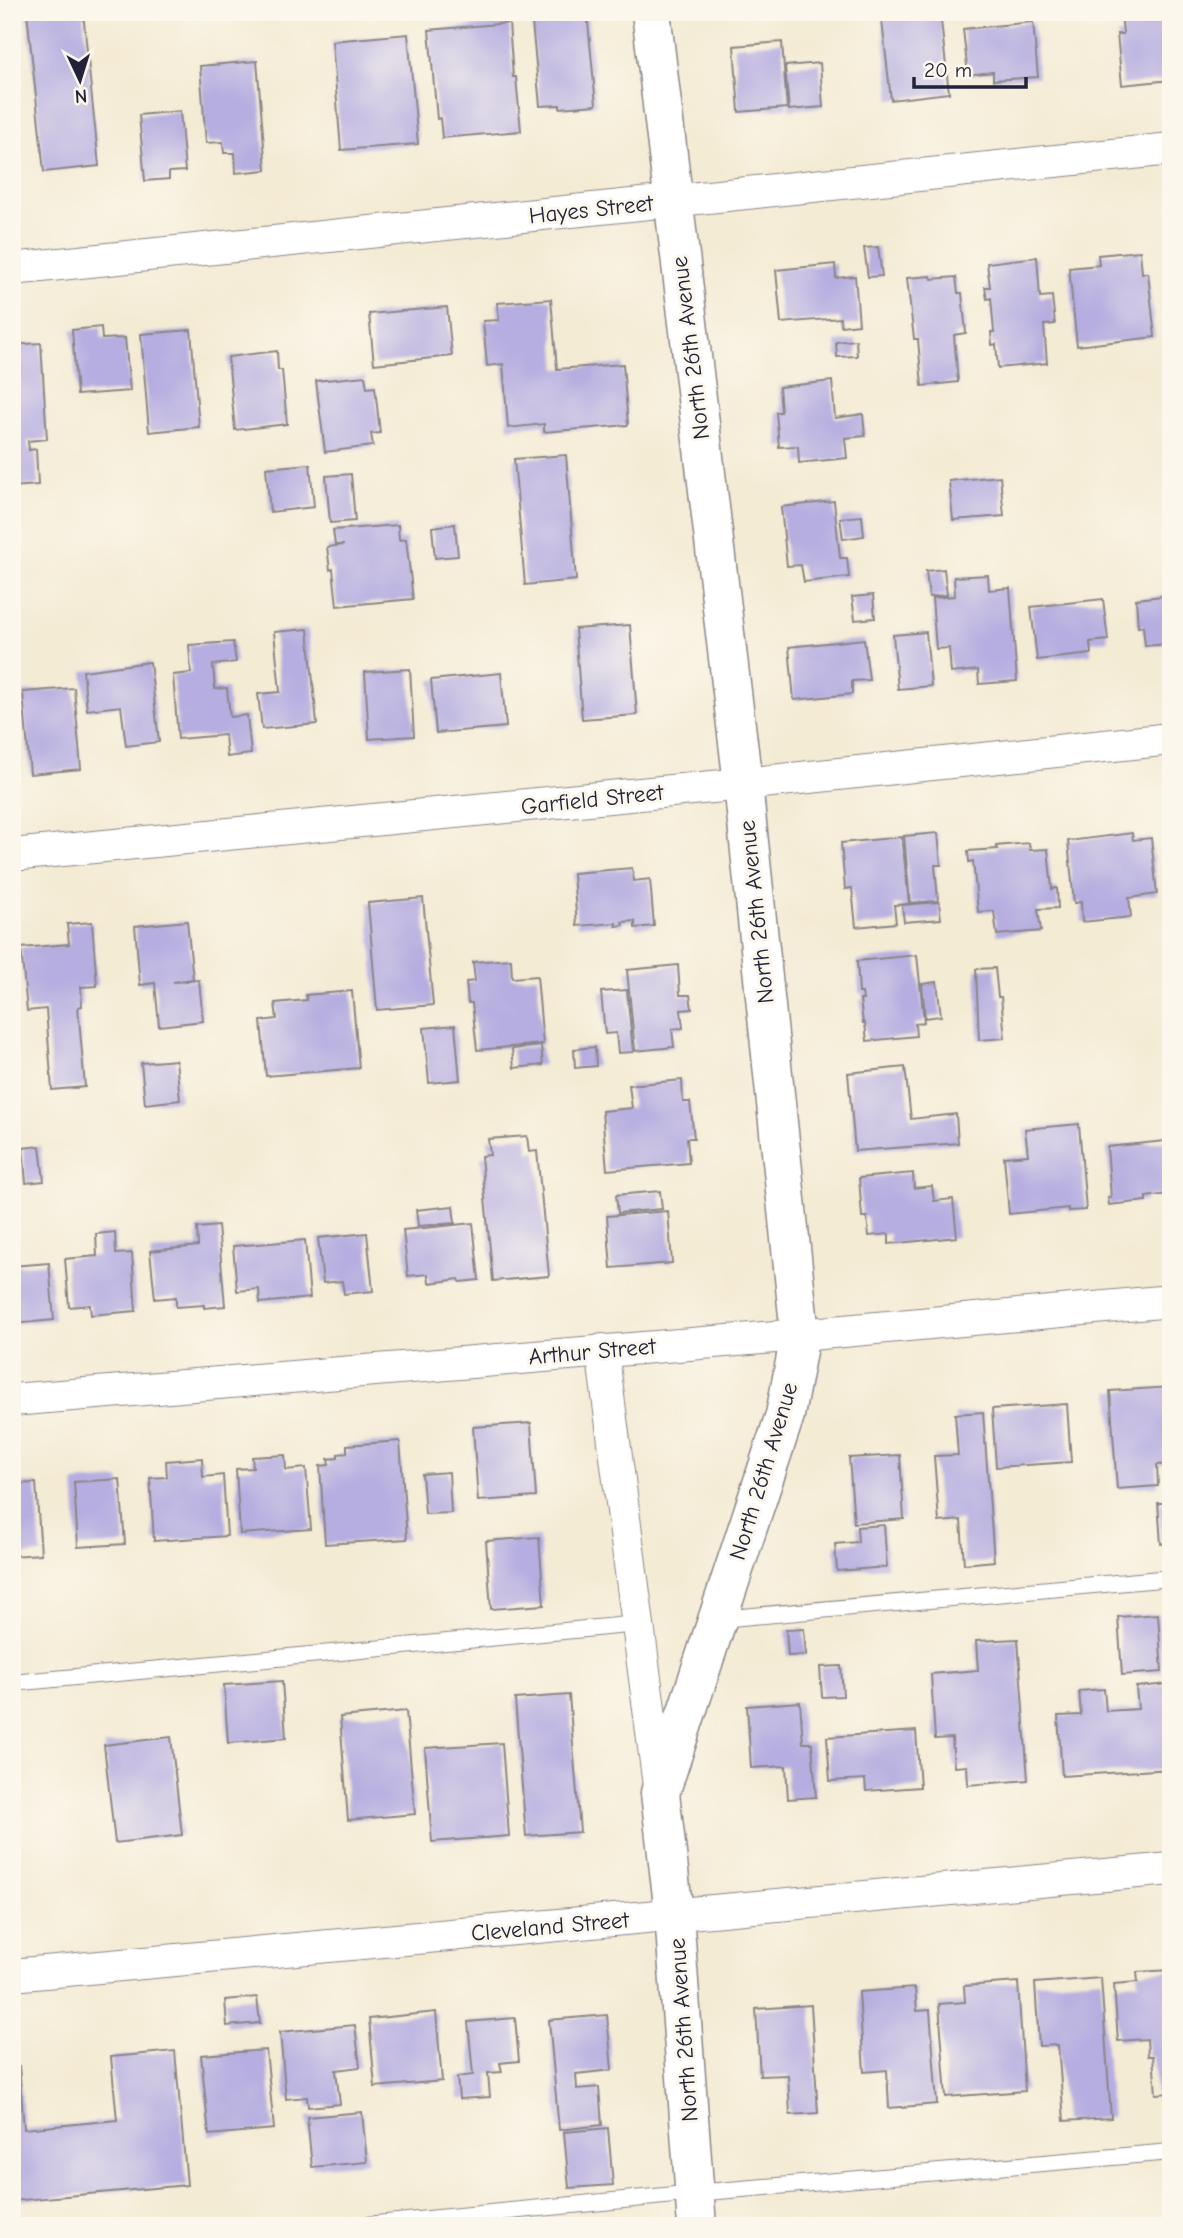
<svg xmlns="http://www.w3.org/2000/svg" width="1183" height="2238" viewBox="0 0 1183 2238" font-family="'Comic Neue',sans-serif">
<rect width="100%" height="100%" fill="#fbf7ec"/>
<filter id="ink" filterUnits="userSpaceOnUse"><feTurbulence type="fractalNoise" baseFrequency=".0143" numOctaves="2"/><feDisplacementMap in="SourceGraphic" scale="14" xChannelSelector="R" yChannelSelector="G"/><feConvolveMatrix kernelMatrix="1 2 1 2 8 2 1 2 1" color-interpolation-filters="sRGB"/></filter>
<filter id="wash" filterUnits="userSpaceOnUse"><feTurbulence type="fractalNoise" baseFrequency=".00686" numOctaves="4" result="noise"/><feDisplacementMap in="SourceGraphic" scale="28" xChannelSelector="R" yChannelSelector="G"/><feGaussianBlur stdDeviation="1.57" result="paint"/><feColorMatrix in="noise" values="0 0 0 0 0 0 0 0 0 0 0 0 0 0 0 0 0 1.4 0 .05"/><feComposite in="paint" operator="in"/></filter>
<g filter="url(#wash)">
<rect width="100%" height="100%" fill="#f4ebd4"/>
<g id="blocks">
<g fill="#b6aee0">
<path d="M27,12h56l16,154 -55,6z"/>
<path d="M531,12h56l9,93 -36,3v-3l-20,1z"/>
<path d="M881,12h59l9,81 -58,7z"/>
<path d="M1121,12h50v68l-49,5 -5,-51h6z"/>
<path d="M1033,22l5,55 -45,3v-8l-25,3 -5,-46z"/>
<path d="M509,23l4,54h3l5,54 -79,7 -2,-20 -3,1 -8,-89z"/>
<path d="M408,34l10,110 -77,6 -9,-109z"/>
<path d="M782,42l5,66 -48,4 -5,-66z"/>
<path d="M257,61l9,109 -30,3 -1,-20h-11l-1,-11 -17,1 -6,-77z"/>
<path d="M820,63l3,44 -34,3 -4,-44z"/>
<path d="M180,111l5,60 -16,1v7l-24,2 -6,-66z"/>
<path d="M878,247l4,29 -14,1 -4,-29z"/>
<path d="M1140,251l2,22h6l7,64 -78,9 -8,-78 30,-3 -1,-10z"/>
<path d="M1037,257l3,40 12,-1 3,28 -11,1 3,38 -49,5 -2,-24 -4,1 -1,-13h3l-3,-34 -4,1 -2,-12h5l-3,-24z"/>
<path d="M835,264l1,14 19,-2 4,48 -18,2 -1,-8 -59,5 -5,-53z"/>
<path d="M931,276l1,3 24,-2 2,16h4l4,40 -12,2 4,47 -36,4 -4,-47h-4l-7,-61z"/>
<path d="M551,299l6,70 66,-5 5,61 -84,7v-8l-36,4 -5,-64 -16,2 -4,-45 16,-1 -2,-17z"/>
<path d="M447,307l5,49 -78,8 -5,-50z"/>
<path d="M101,327l1,12 23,-1 5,53 -53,4 -5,-65z"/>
<path d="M191,330l8,97 -50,5 -8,-98z"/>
<path d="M856,340l1,16 -20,1 -1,-15z"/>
<path d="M41,343l6,96 -19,2 1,9 7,-1 2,36 -26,2v-142z"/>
<path d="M277,351l1,19h4l5,54 -52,6 -7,-73z"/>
<path d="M365,376l2,12 8,-1 5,46 -9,1 2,12 -48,6 -9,-71z"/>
<path d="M832,381l3,37 28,-4 2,22 -20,2 2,20 -48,5 -1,-17 -19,1 -3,-35h5l-2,-25z"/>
<path d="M566,455l10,125 -51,5 -11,-126z"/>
<path d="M310,464l4,43 -44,5 -4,-44z"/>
<path d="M351,474l4,47 -25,2 -4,-47z"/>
<path d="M1000,476l4,40 -51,4 -4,-39z"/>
<path d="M834,501l6,57h7l2,19 -45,5 -3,-17 -14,1 -6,-59z"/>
<path d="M862,516l2,20 -21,3 -3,-21z"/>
<path d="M455,524l3,32 -23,2 -3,-31z"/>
<path d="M398,525l1,15 7,-1 7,60 -76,7 -4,-37 -3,1 -3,-23 17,-2h-9l-2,-15z"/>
<path d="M944,569l3,26 -18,2 -3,-26z"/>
<path d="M988,575l1,15 21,-2 7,93 -38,3 -1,-14 -27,3 -2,-25 -13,1 -4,-51 23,-2 -1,-19z"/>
<path d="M873,595l2,23 -20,2 -3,-23z"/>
<path d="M1171,595v46h-3v3l-23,2 -2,-20 -5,1 -2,-28z"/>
<path d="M1103,599l5,41 -18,2 1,12 -54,6 -6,-53z"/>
<path d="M630,625l7,90 -55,4 -7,-90z"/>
<path d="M308,629l9,95 -55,5 -4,-35 22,-2 -6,-60z"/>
<path d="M926,632l5,54 -33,3 -5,-54z"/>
<path d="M864,639l5,41 -17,1v13l-58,6 -5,-53z"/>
<path d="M233,642l3,20 -23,3 2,24 12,-1 3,29 17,-2 4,39 -24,3 -2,-22 -47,4 -5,-64 18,-2 -2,-28z"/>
<path d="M150,662l9,80 -33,4 -5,-40 -34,4 -4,-39z"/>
<path d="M410,669l4,67 -45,3 -4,-67z"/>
<path d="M501,673l5,54 -70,6 -5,-53z"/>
<path d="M74,688l7,81 -51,5 -7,-82z"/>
<path d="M938,833l3,32h-6l3,36 -28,2 -6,-67z"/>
<path d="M1132,833l1,7 18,-2 6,56 -28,4 2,19 -49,5 -1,-20 -7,1 -6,-62z"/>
<path d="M902,837l7,67 -15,1 2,18 -40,4 -4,-39 -7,1 -4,-46z"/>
<path d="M1029,843l1,7 18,-1 4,40 5,-1 1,20 -20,1 3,22 -44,4 -3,-24 -16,1 -5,-51 -4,1 -1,-11 29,-2 -1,-3z"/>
<path d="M632,868l2,13 16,-2 4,47 -19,2v-7l-13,1 1,3 -7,1v-3l-39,3 -4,-53z"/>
<path d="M423,898l10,107 -56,5 -9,-107z"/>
<path d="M939,902l2,17 -37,3 -2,-17z"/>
<path d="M187,921l6,58 -20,3 26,-2 4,41 -44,5 -4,-43 -15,2 -5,-59z"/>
<path d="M92,922l5,64 -16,1 1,19 -4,1 7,80 -33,3 -6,-81 -19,2 -6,-63 48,-4 -2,-20z"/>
<path d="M917,955l7,67 -9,2 1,12 -49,5 -2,-18h-2l-3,-23h3l-1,-7h-3l-2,-32z"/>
<path d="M511,959l1,19 25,-2 6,68 -66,6 -5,-47h-4l-2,-21 9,-1 -2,-19z"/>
<path d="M678,965l2,30h10l2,14 -11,1 2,18 -11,1 2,18 -39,4 -8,-81z"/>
<path d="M995,968l3,29h3l4,41 -26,2 -3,-71z"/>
<path d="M937,982l4,34 -16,2 -3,-34z"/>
<path d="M627,990l6,62 -15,1 -2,-20 -11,1 -4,-42z"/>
<path d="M352,991l7,77 -93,8 -5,-55 16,-2 -2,-16 32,-3 -1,-5z"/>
<path d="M455,1025l5,55 -31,3 -5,-55z"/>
<path d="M541,1046l2,19 -29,3 -2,-19z"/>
<path d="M595,1047l1,19 -21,2 -1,-19z"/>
<path d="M176,1060l4,40 -35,4 -4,-41z"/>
<path d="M905,1067l6,52 45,-5 2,29 -103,8 -7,-78z"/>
<path d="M682,1080l1,22h7l4,36h-7l2,25 -82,7 -5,-59 30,-3 -3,-23z"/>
<path d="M1079,1124l7,86 -18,1v-3l-59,6 -5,-57 24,-2 -3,-26z"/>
<path d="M527,1136l2,16 8,-1 12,125 -56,5 -12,-125 9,-1 -2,-16z"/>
<path d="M1165,1141l2,21h4v39h-2l-1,-7 -22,3v4l-37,4 -1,-8h3l-4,-50z"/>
<path d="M40,1146l4,35 -18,2 -3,-35z"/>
<path d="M913,1173l1,15 18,-2 2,15 19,-2 4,38 -68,7v-10l-20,2 -2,-19h-5l-3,-39z"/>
<path d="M660,1191l2,18 -44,4 -2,-18z"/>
<path d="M453,1206l2,17 -37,3 -2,-16z"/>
<path d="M668,1211l4,52 -61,5 -4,-52z"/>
<path d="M473,1223l6,57 -19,2 -1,-3 -30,4 -1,-9 -20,2 -5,-46z"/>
<path d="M218,1226l7,80 -21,2v-3l-28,2v-10l-21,2 -5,-48 48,-5 -1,-18z"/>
<path d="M115,1232l1,22 16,-1 4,58 -45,4 -1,-10 -21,2 -4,-48 32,-3 -1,-22z"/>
<path d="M367,1233l6,58 -29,3 -2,-13 -19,2 -5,-45z"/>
<path d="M305,1240l5,58 -50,5 -1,-14 -22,2 -4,-45z"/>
<path d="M49,1263l5,57 -42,4v-58z"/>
<path d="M1171,1387v77l-14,1 1,21 -41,3 -7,-98z"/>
<path d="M1067,1404l4,58 -75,5 -4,-58z"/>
<path d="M983,1412l11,149 -30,3 -3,-44 -22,2 -5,-66 24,-1 -3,-41z"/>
<path d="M531,1423l5,74 -58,4 -5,-74z"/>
<path d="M400,1441l7,98 -82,5 -5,-78 9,-1 -1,-6 10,-1v-4l9,-1v-8z"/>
<path d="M285,1455l1,15 20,-2 5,61 -71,5 -4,-65 17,-1 -1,-11z"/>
<path d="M900,1455l4,64 -50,4 -5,-65z"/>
<path d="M202,1458l1,19 20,-2 4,61 -73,5 -4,-63 17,-1 -1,-16z"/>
<path d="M449,1472l2,41 -26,1 -3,-40z"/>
<path d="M120,1479l5,65 -47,3 -4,-65z"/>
<path d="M36,1483l5,71 -29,2v-72z"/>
<path d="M1158,1503h13v40l-10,1z"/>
<path d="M884,1525l3,42 -50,4 -2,-27 23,-2 -1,-15z"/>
<path d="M539,1537l5,68 -53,4 -5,-68z"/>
<path d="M1158,1614l4,58 -40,3 -4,-58z"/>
<path d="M804,1629l2,26 -18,1 -2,-26z"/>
<path d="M1018,1639l10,141 -60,5 -1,-19 -13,1 -2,-29 -17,1 -4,-65 47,-4 -2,-29z"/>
<path d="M841,1666l2,30 -21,1 -2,-30z"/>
<path d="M282,1681l4,57 -58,5 -4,-58z"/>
<path d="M1169,1684l2,85 -109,7 -4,-60 23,-1 -2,-24 25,-2 2,22 32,-2 -2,-22z"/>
<path d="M569,1695l11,137 -54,4 -11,-137z"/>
<path d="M800,1702l3,41h9l4,54 -28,2 -2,-33 -35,2 -4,-62z"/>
<path d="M406,1711l9,103 -67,6 -8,-103z"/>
<path d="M916,1731l4,56 -54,4 -1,-12 -35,2 -3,-44z"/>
<path d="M171,1737l11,98 -67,8 -11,-98z"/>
<path d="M502,1743l7,93 -77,6 -7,-94z"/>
<path d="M1171,1970v123l-15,1 -3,-38h-5l-1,-17 -29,2 -4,-57 24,-2 -1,-10z"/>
<path d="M1101,1978l10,140 -47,3 -6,-76 -19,1 -4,-63z"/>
<path d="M1018,1982l7,109 -79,6 -7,-93 26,-2 -1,-16z"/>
<path d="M915,1988l2,23 13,-1 7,94 -48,4 -2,-38 -23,2 -5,-80z"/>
<path d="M257,1997l3,26 -33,3 -2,-26z"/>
<path d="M811,2005l7,108 -28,2 -2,-40 -28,1 -4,-67z"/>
<path d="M436,2012l6,69 -67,6 -6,-68z"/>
<path d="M607,2015l5,55 -36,4 1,15 22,-2 3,38 -43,5 -10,-110z"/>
<path d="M515,2018l4,43 -19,2 2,9 -14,1 2,24 -31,2 -2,-22 16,-2 -5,-53z"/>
<path d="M355,2025l5,42 -24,3 4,34 -32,3 -1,-10 -21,2 -6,-67z"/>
<path d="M266,2050l8,79 -65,6 -8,-80z"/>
<path d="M175,2051l12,134 -175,16v-135h7l5,63 93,-9 -6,-63z"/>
<path d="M362,2112l5,50 -55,5 -5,-50z"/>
<path d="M608,2128l5,57 -44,3 -5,-56z"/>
</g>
</g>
</g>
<g filter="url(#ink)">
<use href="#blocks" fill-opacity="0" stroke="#8b8688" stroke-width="2"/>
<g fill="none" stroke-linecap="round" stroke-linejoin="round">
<defs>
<g id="lane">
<path d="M720,1619l451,-41"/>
<path d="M12,1683l626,-59"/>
<path d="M356,2226l339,-33 476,-41"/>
</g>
<g id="street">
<path d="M12,269l1159,-120"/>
<path d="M12,855l731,-71 428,-45"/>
<path d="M602,1350l58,443"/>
<path d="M12,1400l788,-65 371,-34"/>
<path d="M12,1975l1159,-106"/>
</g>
<path id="secondary" d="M651,12l92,772 57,551 -15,80 -125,378 14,121 23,312"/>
</defs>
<use href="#lane" stroke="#8b8688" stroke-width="18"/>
<use href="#street" stroke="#8b8688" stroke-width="34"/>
<use href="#secondary" stroke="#8b8688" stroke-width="41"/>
<use href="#lane" stroke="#fff" stroke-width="16"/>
<use href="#street" stroke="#fff" stroke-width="32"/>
<use href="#secondary" stroke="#fff" stroke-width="38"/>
</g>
</g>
<g text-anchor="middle" stroke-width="6" stroke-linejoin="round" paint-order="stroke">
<g font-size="23" fill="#22223b" stroke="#fbf7ec">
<text transform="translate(591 209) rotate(-6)" y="8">Hayes Street</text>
<text transform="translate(690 348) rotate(-97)" y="8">North 26th Avenue</text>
<text transform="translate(592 799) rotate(-6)" y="8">Garfield Street</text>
<text transform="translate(756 912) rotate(-96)" y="8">North 26th Avenue</text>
<text transform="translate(592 1351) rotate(-5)" y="8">Arthur Street</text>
<text transform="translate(763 1471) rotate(-73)" y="8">North 26th Avenue</text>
<text transform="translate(550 1926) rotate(-5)" y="8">Cleveland Street</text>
<text transform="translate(683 2030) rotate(-94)" y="8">North 26th Avenue</text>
</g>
</g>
<rect width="1183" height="2238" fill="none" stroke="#fbf7ec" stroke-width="42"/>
<g transform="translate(80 80) rotate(176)" stroke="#fbf7ec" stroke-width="5" paint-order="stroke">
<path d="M0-5L12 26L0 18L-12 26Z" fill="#22223b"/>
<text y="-10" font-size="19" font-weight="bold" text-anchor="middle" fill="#22223b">N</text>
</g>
<path d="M914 77v10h112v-10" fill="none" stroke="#22223b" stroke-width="3.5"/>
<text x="924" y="77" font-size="21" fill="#22223b" stroke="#fbf7ec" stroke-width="5" paint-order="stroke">20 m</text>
</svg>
